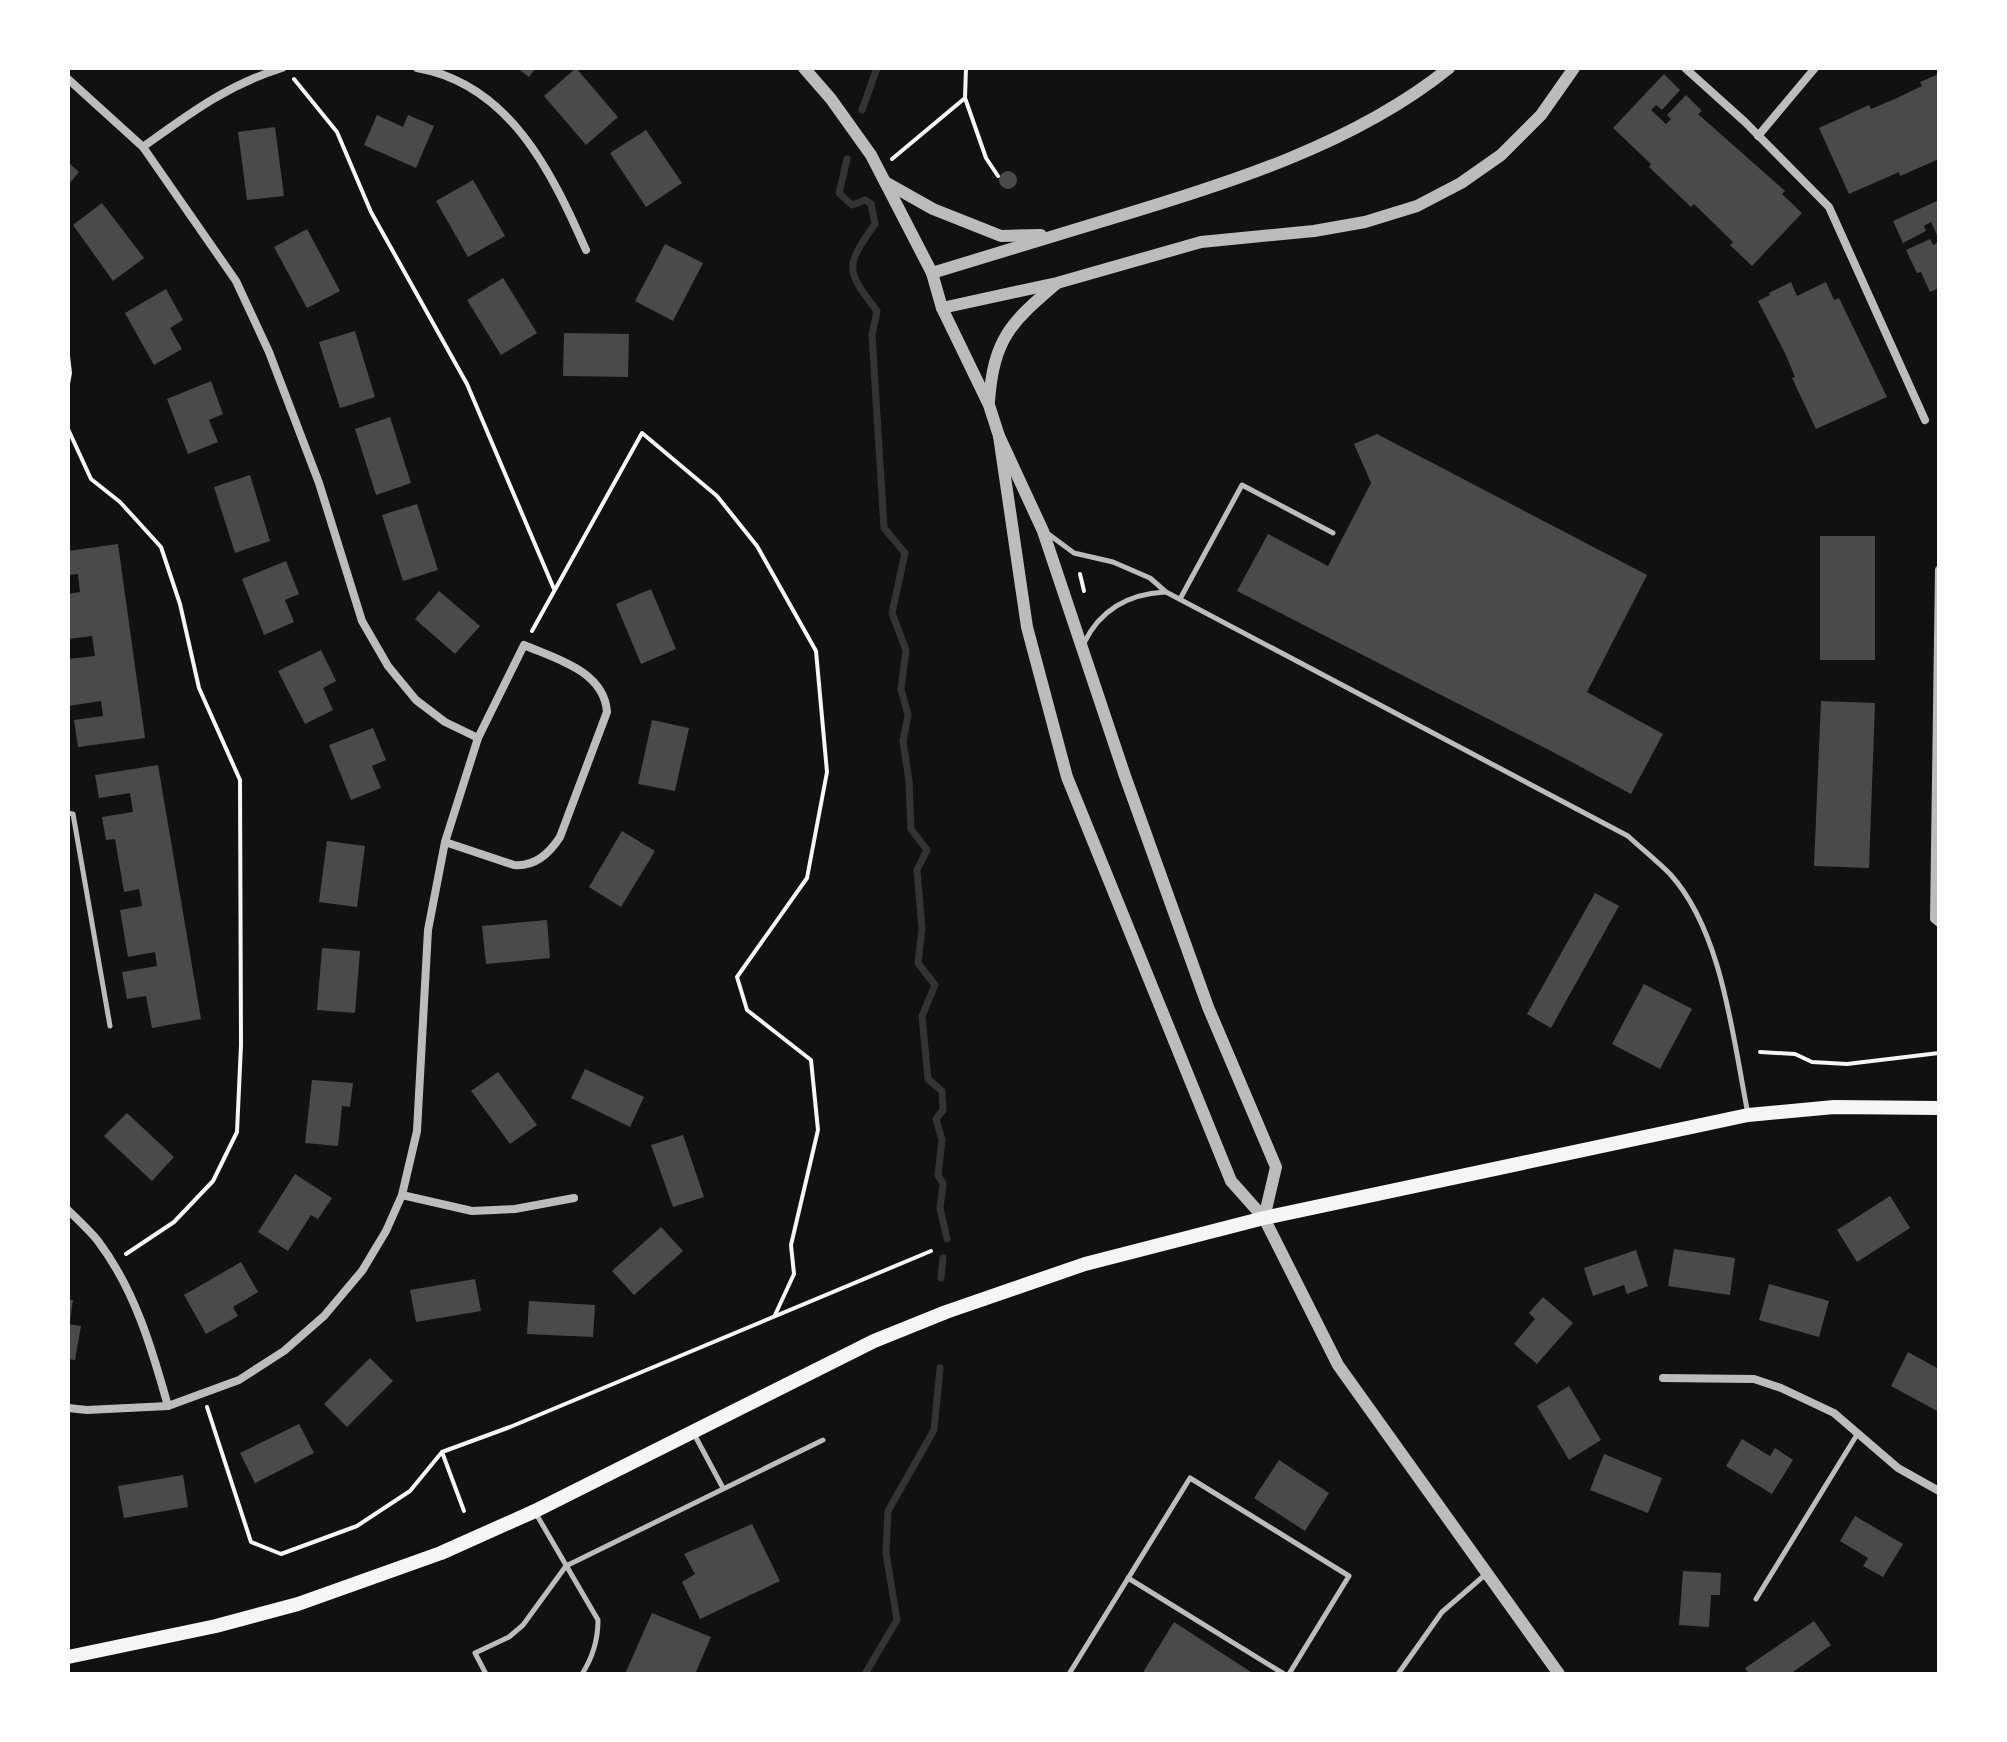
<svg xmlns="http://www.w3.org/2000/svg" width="2007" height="1742" viewBox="0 0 2007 1742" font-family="Arial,sans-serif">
<rect width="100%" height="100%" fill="#111"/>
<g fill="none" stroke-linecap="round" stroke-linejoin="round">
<g stroke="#333" stroke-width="7">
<path d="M862,110l15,-42"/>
<path d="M847,159l-8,34 13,12 13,-5 6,4 4,20c-30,42 -30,46 2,87l-5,24 12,193 21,25 -13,60 14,37 -5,39 7,26 -5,26 6,40 2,48 16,21 -10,20 5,59 -4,34 17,22 -13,31 6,63 14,12 1,19 -7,9 6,21 -4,35 5,9 -3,24 7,31"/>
<path d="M941,1278l2,-20"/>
<path d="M865,1674l32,-54 -11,-67 2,-42 46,-81 6,-62"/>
</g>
</g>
<g fill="#4a4a4a">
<path d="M517,68h19l-7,9z"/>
<path d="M576,68l42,49 -32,28 -42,-49z"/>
<path d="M1664,74l16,16 -18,20 -6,-5 -5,5 15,14 5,-5 -4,-4 19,-20 16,16 -4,3 87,77 -3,3 20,19 -50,53 -22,-21 3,-3 -39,-38 -3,3 -42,-40 2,-3 -38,-36z"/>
<path d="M1939,74v85l-39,17 -1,-4 -50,22 -30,-66 50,-23 2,4 26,-11 25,-12 -2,-4z"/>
<path d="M377,115l26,12 5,-12 26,11 -18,42 -52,-23z"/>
<path d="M275,127l9,69 -37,4 -9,-68z"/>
<path d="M646,130l36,53 -36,24 -36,-54z"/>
<path d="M68,162l11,10 -11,13z"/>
<circle cx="1008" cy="180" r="9"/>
<path d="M473,180l32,56 -37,21 -32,-56z"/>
<path d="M1939,200v39l-8,-17 -7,4 2,5 -23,12 -10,-22z"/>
<path d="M102,203l42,55 -31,23 -40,-56z"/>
<path d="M307,229l33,62 -33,17 -33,-61z"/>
<path d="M1930,239l3,6 6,-3v46l-9,4 -9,-20 -4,1 -11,-23z"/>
<path d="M665,244l38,19 -30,58 -38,-20z"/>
<path d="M503,278l34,55 -36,22 -34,-55z"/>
<path d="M1791,282l6,14 29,-14 8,18 5,-2 48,99 -71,32 -24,-51 3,-1 -10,-24 -27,-52 12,-6 -1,-2z"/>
<path d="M166,289l17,31 -13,8 12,21 -28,16 -29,-52z"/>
<path d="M355,331l20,66 -35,11 -21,-66z"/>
<path d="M564,333l65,1 -1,43 -65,-1z"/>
<path d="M211,381l12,33 -14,6 9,22 -30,12 -21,-55z"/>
<path d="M390,417l21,66 -35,12 -21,-66z"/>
<path d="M1377,434l270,141 -60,117 76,42 -32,60 -78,-42 -316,-161 31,-57 60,32 43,-83 -17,-39z"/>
<path d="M250,475l20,66 -35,12 -21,-66z"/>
<path d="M417,504l21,66 -35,11 -21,-66z"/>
<rect x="1820" y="536" width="55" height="124"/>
<path d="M118,544l27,194 -67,9 -4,-27 29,-4 -2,-15 -33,5v-47l27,-3 -3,-20 -24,3v-45l12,-2 -2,-18 -10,1v-24z"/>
<path d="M286,561l13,33 -14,6 9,22 -30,13 -22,-56z"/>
<path d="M651,589l25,60 -35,15 -25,-60z"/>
<path d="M439,591l41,35 -25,28 -40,-35z"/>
<path d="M321,650l15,31 -13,7 10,22 -28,14 -27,-53z"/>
<path d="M1821,701l54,2 -6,165 -55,-2z"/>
<path d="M652,720l37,8 -14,63 -37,-7z"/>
<path d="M373,728l13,32 -14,6 9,22 -30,12 -22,-55z"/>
<path d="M158,765l43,254 -49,9 -6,-32 -19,3 -5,-27 35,-6 -2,-14 -27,5 -8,-47 22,-4 -3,-17 -15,3 -9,-53 -9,1 -4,-23 31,-5 -3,-19 -31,5 -4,-23z"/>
<path d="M622,831l33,20 -34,56 -32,-20z"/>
<path d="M327,841l38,5 -8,61 -38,-5z"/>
<path d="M1595,893l24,13 -68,122 -24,-14z"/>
<path d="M547,920l3,38 -64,6 -4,-38z"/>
<path d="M322,948l38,3 -5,62 -38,-3z"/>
<path d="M1644,984l48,25 -32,60 -48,-25z"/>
<path d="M585,1069l59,28 -14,30 -59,-29z"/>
<path d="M498,1072l39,53 -27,19 -39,-53z"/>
<path d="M312,1080l41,3 -3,24 -8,-1 -4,40 -33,-3z"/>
<path d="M127,1113l47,44 -22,24 -48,-45z"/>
<path d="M683,1135l21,62 -31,10 -22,-62z"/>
<path d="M295,1174l37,24 -14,21 -7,-4 -23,36 -30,-19z"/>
<path d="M1890,1196l20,32 -53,34 -20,-32z"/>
<path d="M661,1227l22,24 -49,44 -22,-24z"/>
<path d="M1674,1249l61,9 -5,37 -62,-9z"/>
<path d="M1636,1250l12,36 -21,8 -3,-9 -31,11 -9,-28z"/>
<path d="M241,1262l17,30 -25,15 5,9 -32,18 -22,-39z"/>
<path d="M475,1279l6,32 -65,11 -6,-32z"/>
<path d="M1769,1284l60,17 -10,36 -60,-17z"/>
<path d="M1543,1297l30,26 -36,41 -23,-20 21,-25 -6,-6z"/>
<path d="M68,1299l5,1 -3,20h-2z"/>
<path d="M529,1301l66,4 -2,32 -66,-3z"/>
<path d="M68,1324l13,2 -6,34 -7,-1z"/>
<path d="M1908,1352l31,17v43l-48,-26z"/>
<path d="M370,1358l23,23 -46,46 -23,-23z"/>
<path d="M1569,1386l32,54 -32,20 -32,-54z"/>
<path d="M299,1424l15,29 -59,30 -15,-30z"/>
<path d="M1742,1439l28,17 5,-8 18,12 -21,34 -46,-28z"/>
<path d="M1604,1454l58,24 -14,35 -58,-23z"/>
<path d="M1279,1460l50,33 -24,38 -51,-33z"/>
<path d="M183,1475l5,32 -64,11 -6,-32z"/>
<path d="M1855,1516l48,28 -20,33 -20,-11 5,-8 -28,-17z"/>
<path d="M752,1524l28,57 -80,38 -18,-37 13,-8 -11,-20z"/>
<path d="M1683,1571l38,2 -1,22h-9l-2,32 -30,-2z"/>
<path d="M652,1613l59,24 -16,37h-70z"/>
<path d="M1814,1621l17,24 -41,29h-41l-4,-6z"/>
<path d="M1174,1622l80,52h-112z"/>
</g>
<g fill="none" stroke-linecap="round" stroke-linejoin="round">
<g stroke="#f5f5f5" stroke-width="4">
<path d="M294,79l43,53 34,80 96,172 87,205"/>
<path d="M965,98l21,60 12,18"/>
<path d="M892,159l73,-61 1,-30"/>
<path d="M68,356l2,17 -2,11"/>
<path d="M68,429l23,50 29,23 41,45 19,57 19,84 41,92 1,265 -4,87 -24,49 -39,41 -48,32"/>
<path d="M1080,574l4,17"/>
<path d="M532,631l110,-198 75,63 40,50 59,105 11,121 -20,106 -70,99 10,33 64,50 7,70 -27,115 3,29 -19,41"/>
<path d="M1760,1052l35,2 17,8 35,2 92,-11"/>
<path d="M207,1407l44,135 30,12 76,-28 53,-35 32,-39 68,-25 421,-176"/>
<path d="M442,1452l22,59"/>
</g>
<g stroke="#bcbcbc" stroke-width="5">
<path d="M1047,533l27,20 39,9 37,16 16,14 462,244c14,13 29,25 42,38 53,58 63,166 78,240"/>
<path d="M1180,599l62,-114 91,48"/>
<path d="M1084,643c16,-33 44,-49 81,-51"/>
<path d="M68,813l5,1 37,212"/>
<path d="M693,1432l30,56"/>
<path d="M535,1512l63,108c0,20 -5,37 -16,54"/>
<path d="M1128,1578l156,96"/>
<path d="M1756,1599l102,-166"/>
<path d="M486,1674l-11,-21 34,-16 14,-12 43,-59 257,-126"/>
<path d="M1069,1674l121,-196 159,98 -60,98"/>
<path d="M1398,1674l44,-62 44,-38"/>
</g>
<g stroke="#bcbcbc" stroke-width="8">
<path d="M417,68c93,16 135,105 169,182"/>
<path d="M1685,68l60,54 84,85 96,213"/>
<path d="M68,79l75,68 93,134 33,71 50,131 43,138 26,45 28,34 29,22 33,16"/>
<path d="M1758,136l57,-68"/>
<path d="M143,147c46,-33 84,-62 139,-79"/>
<path d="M1939,570l-5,349 5,4"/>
<path d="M402,1195l70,16 43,-2 59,-11"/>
<path d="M68,1210c10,10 21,20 30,31 37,49 54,108 70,165"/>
<path d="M1663,1378l91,1 27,9 53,25 64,55 41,23"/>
<path d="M68,1408l19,2 81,-4 71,-26 45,-29 40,-35 38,-45 24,-40 16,-36 15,-64 11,-201 17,-88 33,-104 46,-93c32,14 80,26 83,67l-47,125c-11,17 -25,30 -46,28l-69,-23"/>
</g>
<g stroke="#bcbcbc" stroke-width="12">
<path d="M804,68l27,31 40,56 61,118 10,35 47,97 10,31 44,95 82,245 83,231 68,160 -12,51"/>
<path d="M885,182l48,27 68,27 40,-1"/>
<path d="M932,273c60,-18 120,-37 181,-55 114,-34 242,-74 336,-150"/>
<path d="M942,308l115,-25 144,-41 113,-11 51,-9 52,-16 44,-23 40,-28 40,-40 33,-47"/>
<path d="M989,401c5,-62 21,-78 67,-117"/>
<path d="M999,436l28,191 40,150 164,404 33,37 74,147 221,309"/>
</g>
<path stroke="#f5f5f5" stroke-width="14" d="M68,1657l148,-31 82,-22 143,-51 94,-42 339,-170 72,-29 139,-48 179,-46 484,-103 86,-8 105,1"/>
</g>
<rect width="2007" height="1742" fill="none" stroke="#ffffff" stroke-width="140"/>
</svg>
